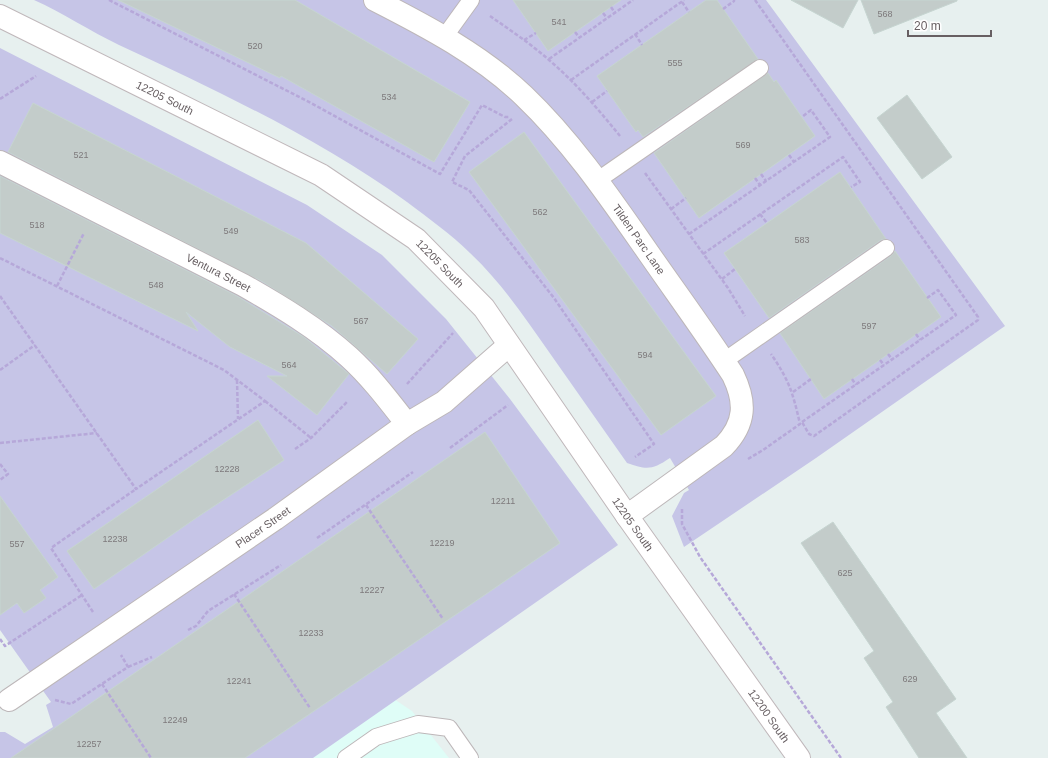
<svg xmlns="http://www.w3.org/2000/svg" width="1048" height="758" viewBox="0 0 1048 758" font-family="Arial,sans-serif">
<rect width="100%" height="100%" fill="#e7f0ef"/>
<path fill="#dffdf7" d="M391,697l21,14 37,47h-147z"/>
<g fill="#c6c5e7">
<path d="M34,0h732l239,326 -189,132 -132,89 -12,-31 12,-23 5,-3 -19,-32c-18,12 -23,12 -43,5 -26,-37 -52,-74 -78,-111 -24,-34 -48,-70 -79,-99 -19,-19 -42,-35 -63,-51 -89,-64 -189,-111 -288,-157 -29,-14 -56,-32 -85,-45z"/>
<path d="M0,48l307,157 75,50 64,64 64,80 108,146 -305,213h-313v-26h5l20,12 28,-17 -7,-22 5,-3 -51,-72z"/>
</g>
<g fill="#c3ccca" stroke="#c6d5d1">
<path d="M118,0h177l175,102 -36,60 -153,-86 -1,2z"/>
<path d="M513,0h108l-73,51z"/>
<path d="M706,0h11l41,59 -115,78 -5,-7 -2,2 -39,-56z"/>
<path d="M791,0h67l-15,28z"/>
<path d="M861,0h96v1l-83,33z"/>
<path d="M768,73l6,9 2,-2 39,56 -116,82 -45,-65z"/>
<path d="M907,95l45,62 -30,22 -45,-61z"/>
<path d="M33,103l273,140 112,96 -31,35 -55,-48 -69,-44 -255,-130z"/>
<path d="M524,132l192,264 -55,39 -192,-263z"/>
<path d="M840,172l46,67 -5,1 -112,78 -45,-65z"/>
<path d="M0,176l237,120 67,41 45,37 -32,41 -50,-39h20l-57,-29 -44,-35 12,19 -198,-98z"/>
<path d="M895,251l46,66 -117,82 -44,-66 111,-77z"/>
<path d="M258,420l26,40 -88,58 -102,71 -27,-38z"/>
<path d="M485,432l75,111 -68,47 -247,168h-234z"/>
<path d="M0,496l58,81 -18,13 6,8 -22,15 -7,-10 -17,12z"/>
<path d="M833,522l123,177 -20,14 31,45h-48l-33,-51 7,-5 -29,-44 10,-7 -73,-108z"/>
</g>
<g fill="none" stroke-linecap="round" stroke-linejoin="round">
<defs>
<g id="lane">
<path d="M445,36l26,-36"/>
<path d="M598,180l162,-112"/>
<path d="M724,361l162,-113"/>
<path d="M346,758l30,-21 42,-13 31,4 21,30"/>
</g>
<g id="street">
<path id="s1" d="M375,0c53,27 106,55 149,96 47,45 84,99 121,152 29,42 60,84 88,127 13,27 13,48 -9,71l-97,70"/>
<path id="s2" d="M0,162l243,123c37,21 74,43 106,72 22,20 40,44 58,67"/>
<path id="s3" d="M9,700l266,-181 132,-95 37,-22 65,-57"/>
</g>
<g id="secondary">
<path id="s4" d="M0,16l321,159 95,64 68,69 143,208 172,242"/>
</g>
</defs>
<use href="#lane" stroke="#bdb7b9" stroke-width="18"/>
<use href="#street" stroke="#bdb7b9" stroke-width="24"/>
<use href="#secondary" stroke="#c0b8bb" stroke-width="24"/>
<g stroke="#b6a8d9" stroke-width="2.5" stroke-dasharray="4 2" stroke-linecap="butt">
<path d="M109,0l202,103 129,71 42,-69 23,12h4"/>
<path d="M755,0l223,317v3l-164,116 -5,-2 -7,-12"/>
<path d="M682,2l7,10"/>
<path d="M611,7l4,6"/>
<path d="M723,9l11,-8v-1"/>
<path d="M603,13l4,5"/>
<path d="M490,16c20,14 41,28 59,44 27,23 49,49 71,76"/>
<path d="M575,32l4,5"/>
<path d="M635,34l7,11"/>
<path d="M524,40l12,-7"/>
<path d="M549,59l84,-59"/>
<path d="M571,80l113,-80"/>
<path d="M0,99l36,-23"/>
<path d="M592,102l15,-11"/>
<path d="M512,119l-47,37 -13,26 17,8 85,108 100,146 -19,13"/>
<path d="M789,155l5,7"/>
<path d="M645,173l83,115 17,28"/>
<path d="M761,174l5,7"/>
<path d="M755,178l5,7"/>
<path d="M671,209l15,-11"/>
<path d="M760,214l7,9"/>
<path d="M689,234l141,-97 -19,-27 -9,7"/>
<path d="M703,254l140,-97 17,25 -9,5"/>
<path d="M0,258l224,112 41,31 -129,88 -136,-193"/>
<path d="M722,279l13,-10"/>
<path d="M57,286l27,-53"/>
<path d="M916,334l4,6"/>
<path d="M888,354l4,5"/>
<path d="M880,360l4,5"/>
<path d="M0,370l35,-25"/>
<path d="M852,379l4,6"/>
<path d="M237,380l1,39"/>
<path d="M407,384l46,-51"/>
<path d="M793,392l18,-13"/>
<path d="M265,401l46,37"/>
<path d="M802,422l154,-107 -18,-25 -11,8"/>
<path d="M0,443l97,-10"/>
<path d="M450,448l58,-43"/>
<path d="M295,449l16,-11 37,-37"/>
<path d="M748,459l15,-9 37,-26c-7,-31 -11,-44 -29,-70"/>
<path d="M0,464l8,10 -8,6"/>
<path d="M366,505l77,114"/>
<path d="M682,509v15l18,33 141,201"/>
<path d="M317,538l96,-66"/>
<path d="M234,594l76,114"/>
<path d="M93,612l-42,-64 85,-59"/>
<path d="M188,630l8,-4 12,-15 73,-46"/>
<path d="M0,639l5,7 77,-51"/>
<path d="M128,667l24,-10"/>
<path d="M102,684l49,74"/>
<path d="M55,700l16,4 57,-37 -7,-12"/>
</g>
<use href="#lane" stroke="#fff" stroke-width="16"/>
<use href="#street" stroke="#fff" stroke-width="22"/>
<use href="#secondary" stroke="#fff" stroke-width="22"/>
</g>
<g text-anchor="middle" stroke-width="3" stroke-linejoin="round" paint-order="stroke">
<g font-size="9" fill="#7e7a7c">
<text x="885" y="17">568</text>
<text x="559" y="25">541</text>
<text x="255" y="49">520</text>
<text x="675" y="66">555</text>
<text x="389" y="100">534</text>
<text x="743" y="148">569</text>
<text x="81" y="158">521</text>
<text x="540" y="215">562</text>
<text x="37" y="228">518</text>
<text x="231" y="234">549</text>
<text x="802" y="243">583</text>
<text x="156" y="288">548</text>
<text x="361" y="324">567</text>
<text x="869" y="329">597</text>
<text x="645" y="358">594</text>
<text x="289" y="368">564</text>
<text x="227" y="472">12228</text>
<text x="503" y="504">12211</text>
<text x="115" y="542">12238</text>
<text x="442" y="546">12219</text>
<text x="17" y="547">557</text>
<text x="845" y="576">625</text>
<text x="372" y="593">12227</text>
<text x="311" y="636">12233</text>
<text x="910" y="682">629</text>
<text x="239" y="684">12241</text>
<text x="175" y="723">12249</text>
<text x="89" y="747">12257</text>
</g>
<g font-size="11" fill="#675f62" stroke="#fff">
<text dy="4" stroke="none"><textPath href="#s4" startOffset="184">12205 South</textPath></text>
<text dy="4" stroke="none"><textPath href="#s1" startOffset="362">Tilden Parc Lane</textPath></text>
<text dy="4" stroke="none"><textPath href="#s4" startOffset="507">12205 South</textPath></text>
<text dy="4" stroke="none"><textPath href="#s2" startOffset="245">Ventura Street</textPath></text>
<text dy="4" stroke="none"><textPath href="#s4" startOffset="832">12205 South</textPath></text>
<text dy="4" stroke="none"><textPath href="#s3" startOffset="307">Placer Street</textPath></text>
<text dy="4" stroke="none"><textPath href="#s4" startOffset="1067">12200 South</textPath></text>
</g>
</g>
<path d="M908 30v6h83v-6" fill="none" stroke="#675f62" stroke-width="2"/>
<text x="914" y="30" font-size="12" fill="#675f62" stroke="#ffffff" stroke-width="3" paint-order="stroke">20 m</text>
</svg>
